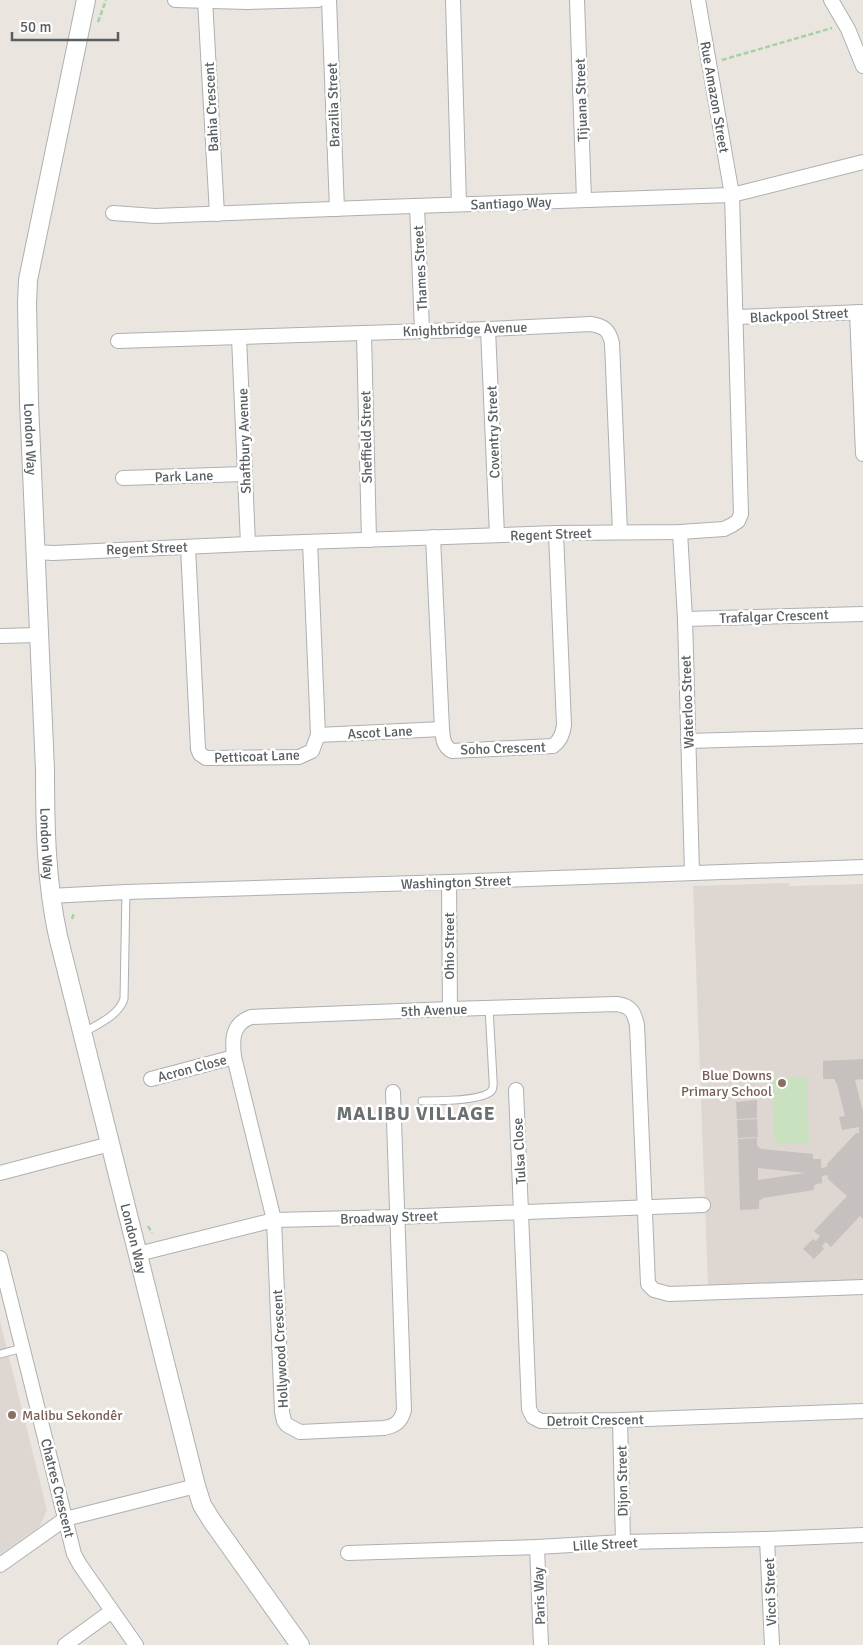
<svg xmlns="http://www.w3.org/2000/svg" width="863" height="1645" viewBox="0 0 863 1645" font-family="Signika,sans-serif">
<rect width="100%" height="100%" fill="#ebe5e0"/>
<g fill="#ded6d1">
<path d="M789,883v3l74,-2v396l-155,5 -15,-399z"/>
<path d="M0,1321l47,189 -7,16 -40,28z"/>
</g>
<path fill="#c9e1be" d="M807,1077l2,66 -34,1 -3,-66z"/>
<g fill="#c6c0be" fill-rule="evenodd">
<path d="M863,1059v20l-8,1 8,32v107l-3,-3 -29,31 -5,-5 -4,4 2,3 -10,10 -11,-10 10,-10 3,2 4,-5 -6,-5 33,-35 -19,-17v-4l-6,1v7l-8,2v5l-51,8 -4,3v8l-19,1 -2,-71 19,-1v8l4,3 52,5v5h8v9l6,-1v-3l29,-31h3v-6l-17,3 -3,-13 6,-1 -8,-32 -3,-5h-11v-18zM758,1168l47,5 -47,7z"/>
<path d="M757,1100v18l-20,1 -1,-17z"/>
<path d="M757,1119l1,18 -20,1 -1,-18z"/>
</g>
<g fill="none" stroke-linecap="round" stroke-linejoin="round">
<defs>
<g id="service">
<path d="M83,1033c15,-9 35,-17 41,-34l2,-107"/>
<path d="M422,1101c13,0 64,0 70,-11 2,-3 1,-8 1,-11l-4,-71"/>
<path d="M0,1354l23,-6"/>
</g>
<g id="minor">
<path d="M175,0l73,2 70,-2"/>
<path d="M205,0l12,214"/>
<path d="M329,0l8,209"/>
<path d="M453,0l6,204"/>
<path d="M577,0l7,200"/>
<path d="M831,0l17,29 15,37"/>
<path d="M417,206l5,124"/>
<path d="M113,213l42,3 229,-9 348,-12 131,-33"/>
<path d="M857,312l6,142"/>
<path d="M736,317l127,-5"/>
<path d="M488,329l9,206"/>
<path d="M364,334l5,206"/>
<path d="M239,337l9,207"/>
<path d="M118,341l370,-12 103,-5c13,2 18,6 21,19l8,189"/>
<path d="M123,478l122,-4"/>
<path d="M680,532l5,87 7,254"/>
<path d="M433,537l9,192c1,9 1,17 10,22l101,-5c7,-5 10,-12 11,-21l-8,-192"/>
<path d="M188,547l10,202 2,5 6,4 93,-1 13,-6 6,-16 -8,-193"/>
<path d="M36,552l17,1 195,-9 308,-11 124,-1 44,-3 8,-4 6,-4 3,-7 -9,-319 -34,-195"/>
<path d="M685,619l178,-5"/>
<path d="M0,636l39,-1"/>
<path d="M318,735l124,-6"/>
<path d="M688,741l175,-5"/>
<path d="M449,882l1,127"/>
<path d="M50,896l76,-4 323,-10 414,-15"/>
<path d="M151,1079l83,-22"/>
<path d="M516,1090l13,319 4,8 8,4 79,-1 243,-9"/>
<path d="M393,1092l11,318c-3,12 -9,16 -20,18l-84,4 -13,-7 -3,-4 -2,-9 -8,-192 -40,-163c-2,-18 -2,-33 17,-40l199,-8 167,-5c14,2 17,8 20,21l11,259 6,6 15,4 194,-7"/>
<path d="M0,1173l110,-29"/>
<path d="M138,1254l136,-34 123,-3 306,-12"/>
<path d="M0,1258l74,296 6,11 56,80"/>
<path d="M620,1420l3,122"/>
<path d="M767,1539l5,106"/>
<path d="M537,1547l4,98"/>
<path d="M348,1553l189,-6 86,-5 144,-3 96,-4"/>
<path d="M0,1565l65,-46 131,-33"/>
<path d="M65,1645l47,-34"/>
</g>
<g id="tertiary">
<path id="s1" d="M86,0l-58,280 -1,23 2,99 16,368c0,56 1,111 13,166l138,550 6,19 10,16 88,124"/>
</g>
</defs>
<use href="#service" stroke="#acb0b2" stroke-width="9"/>
<use href="#minor" stroke="#acb0b2" stroke-width="16"/>
<use href="#tertiary" stroke="#acb0b2" stroke-width="20"/>
<g stroke="#a4d2a2" stroke-width="2.5" stroke-dasharray="5 2.5" stroke-linecap="butt">
<path d="M98,22l8,-22"/>
<path d="M722,60l110,-32"/>
<path d="M72,919l2,-6"/>
<path d="M148,1226l4,7"/>
</g>
<use href="#service" stroke="#fff" stroke-width="7"/>
<use href="#minor" stroke="#fff" stroke-width="14"/>
<use href="#tertiary" stroke="#fff" stroke-width="18"/>
</g>
<g fill="#8d6e63" stroke="#fff" stroke-width="2">
<circle cx="782" cy="1083" r="5"/>
<circle cx="12" cy="1415" r="5"/>
</g>
<g text-anchor="middle" stroke-width="5" stroke-linejoin="round" paint-order="stroke">
<g font-size="14" fill="#595e60" stroke="#fff">
<text transform="translate(715 97) rotate(80)" y="5">Rue Amazon Street</text>
<text transform="translate(581 100) rotate(-92)" y="5">Tijuana Street</text>
<text transform="translate(333 105) rotate(-92)" y="5">Brazilia Street</text>
<text transform="translate(211 107) rotate(-93)" y="5">Bahia Crescent</text>
<text transform="translate(511 203) rotate(-2)" y="5">Santiago Way</text>
<text transform="translate(420 268) rotate(-93)" y="5">Thames Street</text>
<text transform="translate(799 315) rotate(-3)" y="5">Blackpool Street</text>
<text transform="translate(465 329) rotate(-2)" y="5">Knightbridge Avenue</text>
<text transform="translate(493 432) rotate(-92)" y="5">Coventry Street</text>
<text transform="translate(366 437) rotate(-91)" y="5">Sheffield Street</text>
<text dy="5" stroke="none"><textPath href="#s1" startOffset="445">London Way</textPath></text>
<text transform="translate(244 441) rotate(-92)" y="5">Shaftbury Avenue</text>
<text transform="translate(184 476) rotate(-2)" y="5">Park Lane</text>
<text transform="translate(551 534) rotate(-2)" y="5">Regent Street</text>
<text transform="translate(147 548) rotate(-2)" y="5">Regent Street</text>
<text transform="translate(774 616) rotate(-2)" y="5">Trafalgar Crescent</text>
<text transform="translate(687 702) rotate(-92)" y="5">Waterloo Street</text>
<text transform="translate(380 732) rotate(-3)" y="5">Ascot Lane</text>
<text transform="translate(503 748) rotate(-2)" y="5">Soho Crescent</text>
<text transform="translate(257 756) rotate(-2)" y="5">Petticoat Lane</text>
<text dy="5" stroke="none"><textPath href="#s1" startOffset="850">London Way</textPath></text>
<text transform="translate(456 882) rotate(-2)" y="5">Washington Street</text>
<text transform="translate(449 946) rotate(-90)" y="5">Ohio Street</text>
<text transform="translate(434 1010) rotate(-2)" y="5">5th Avenue</text>
<text transform="translate(192 1068) rotate(-15)" y="5">Acron Close</text>
<text transform="translate(519 1151) rotate(-93)" y="5">Tulsa Close</text>
<text transform="translate(389 1217) rotate(-2)" y="5">Broadway Street</text>
<text dy="5" stroke="none"><textPath href="#s1" startOffset="1255">London Way</textPath></text>
<text transform="translate(280 1349) rotate(-93)" y="5">Hollywood Crescent</text>
<text transform="translate(595 1420) rotate(-1)" y="5">Detroit Crescent</text>
<text transform="translate(622 1481) rotate(-91)" y="5">Dijon Street</text>
<text transform="translate(58 1488) rotate(76)" y="5">Chatres Crescent</text>
<text transform="translate(605 1544) rotate(-3)" y="5">Lille Street</text>
<text transform="translate(770 1592) rotate(-92)" y="5">Vicci Street</text>
<text transform="translate(539 1596) rotate(-92)" y="5">Paris Way</text>
</g>
<g font-size="14" fill="#785e54" stroke="#fff" text-anchor="end">
<text x="772" y="1080">Blue Downs<tspan x="772" dy="16">Primary School</tspan></text>
<text x="22" y="1420" text-anchor="start">Malibu Sekondêr</text>
</g>
<g font-size="19" font-weight="bold" letter-spacing="1" fill="#6a7072" stroke="#fff">
<text x="416" y="1120">MALIBU VILLAGE</text>
</g>
</g>
<path d="M12 32v8h106v-8" fill="none" stroke="#595e60" stroke-width="2.5"/>
<text x="20" y="32" font-size="15" fill="#595e60" stroke="#ffffff" stroke-width="4" paint-order="stroke">50 m</text>
</svg>
